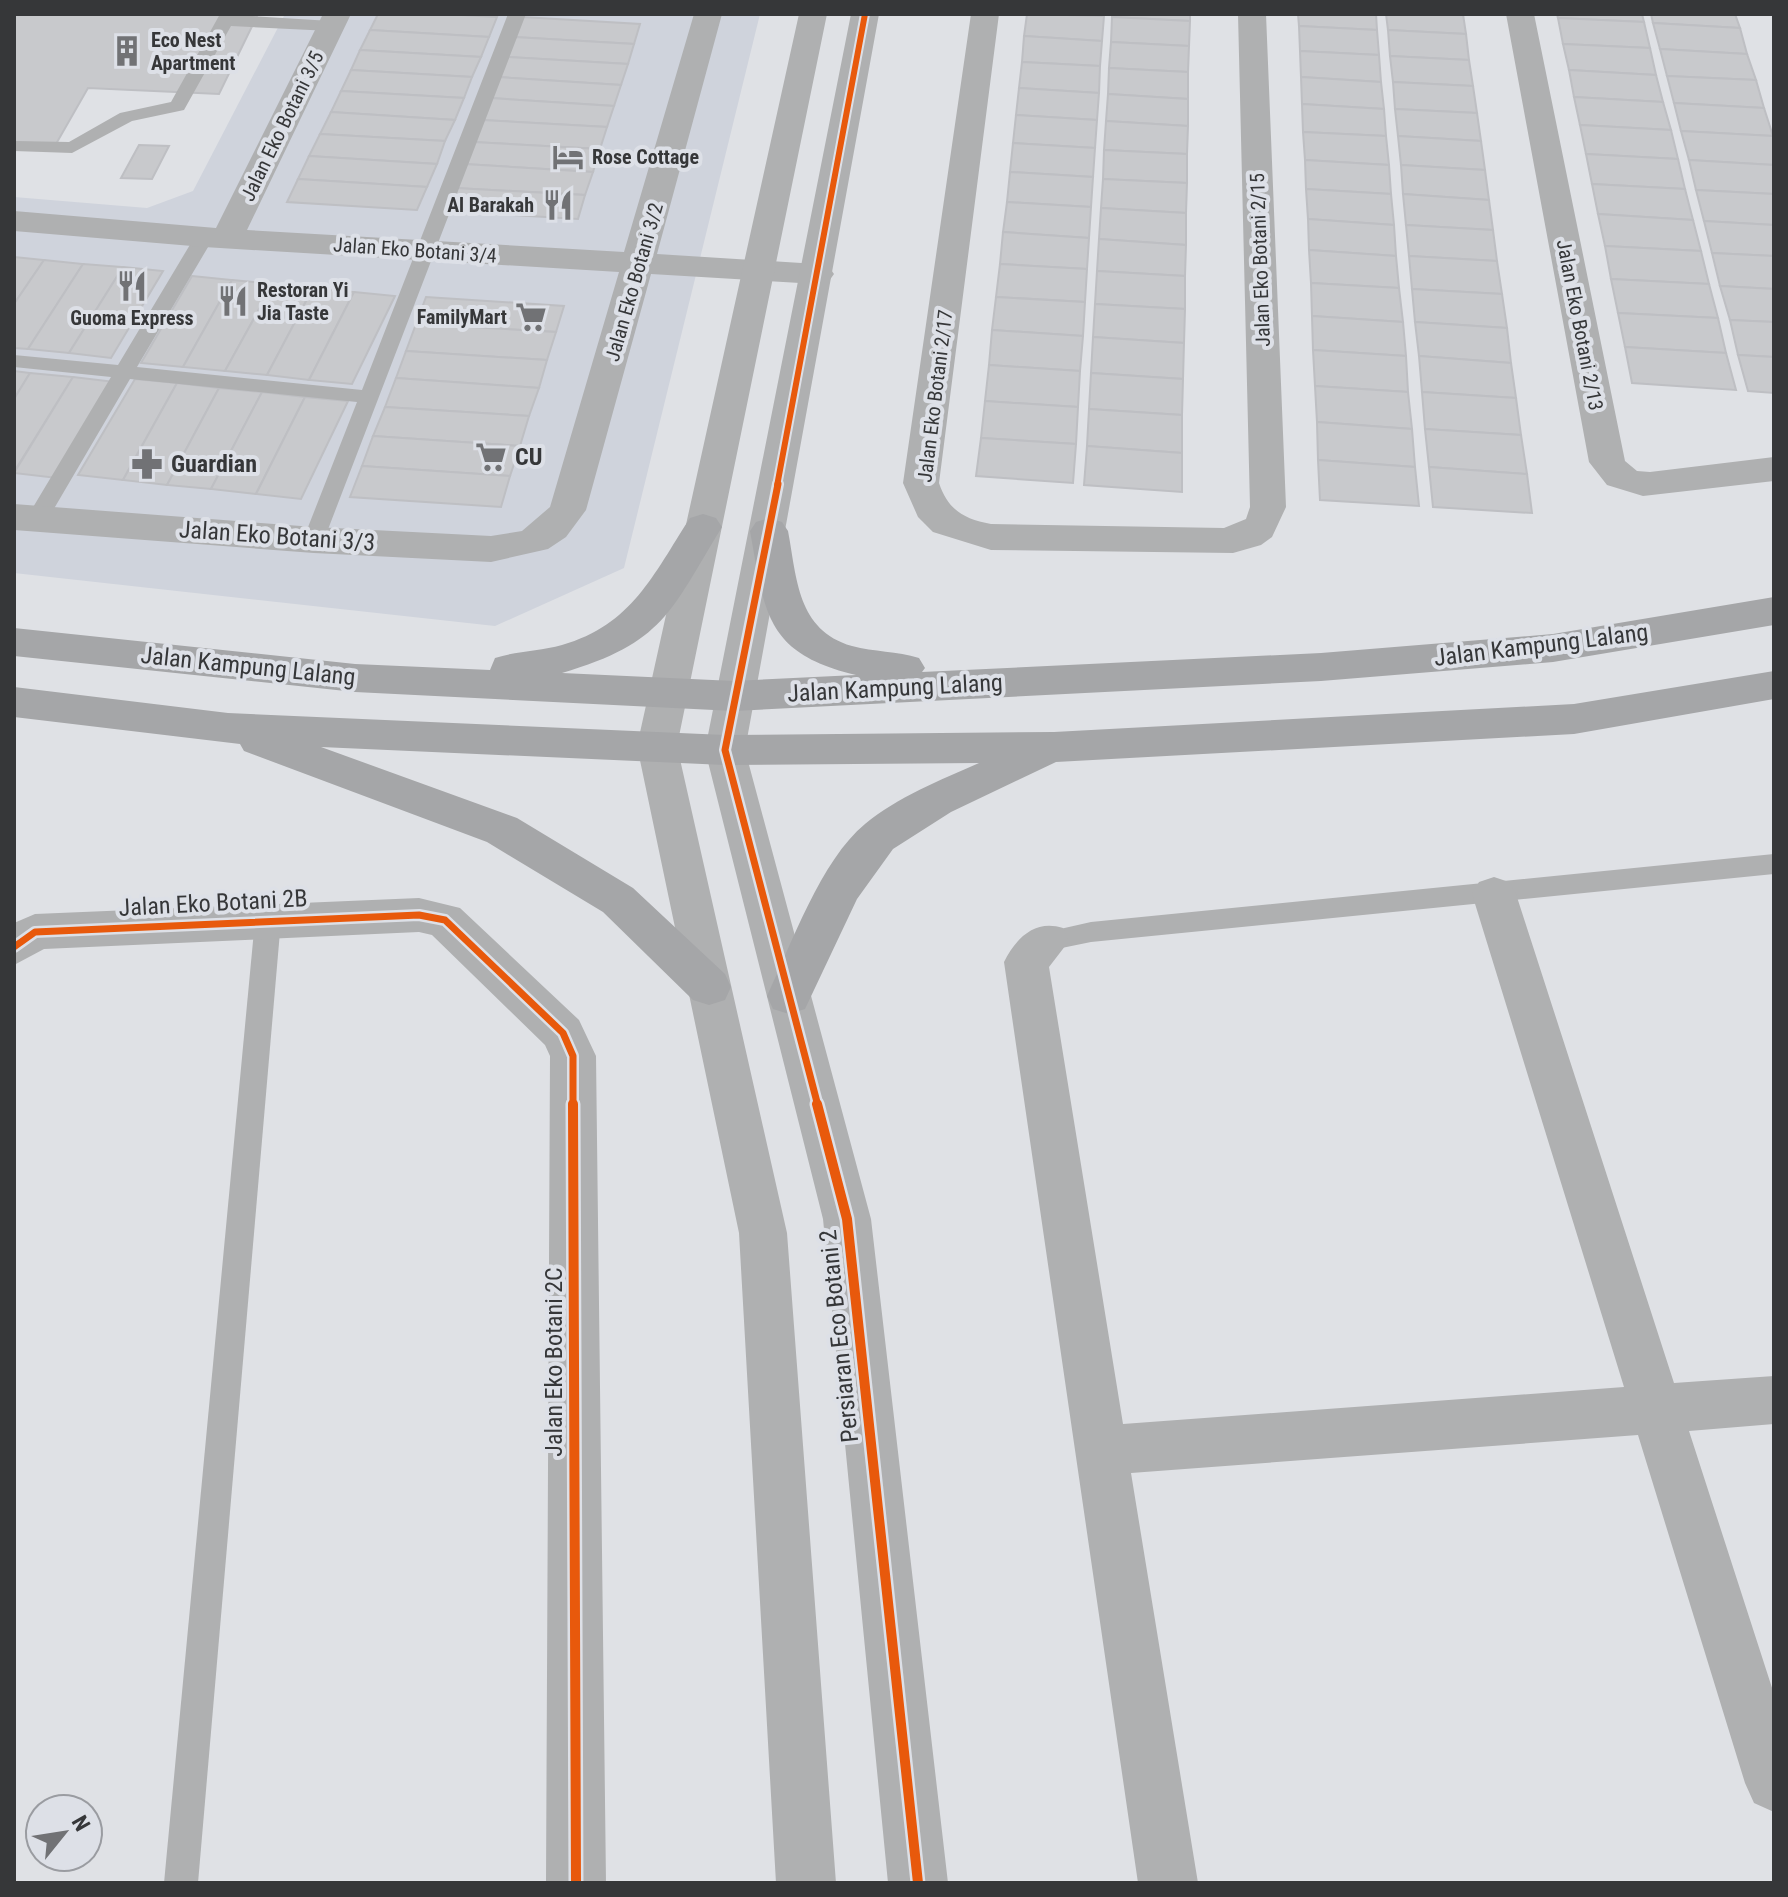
<svg xmlns="http://www.w3.org/2000/svg" width="1788" height="1897" viewBox="0 0 1788 1897" font-family="'Roboto Condensed',sans-serif">
<rect width="100%" height="100%" fill="#dfe1e5"/>
<path fill="#cfd3dc" d="M285,14h475l-136,554 -129,58 -481,-53v-376l133,11 46,-17z"/>
<g fill="#c8c9cc" stroke="#bebfc3" stroke-width="2">
<path d="M14,14h244l-39,80 -131,-6 -32,56 -42,-2z"/>
<path d="M378,14h66l53,3 -8,20 -119,-7z"/>
<path d="M1027,14l77,2 -2,25 -78,-5z"/>
<path d="M1112,14h78v7l-78,-4z"/>
<path d="M1298,14h78l1,16 -78,-4z"/>
<path d="M1386,14h77l3,20 -78,-4z"/>
<path d="M1557,14h85l2,8 -86,-4z"/>
<path d="M1651,14h84l5,14 -87,-5z"/>
<path d="M522,17l118,7 -6,20 -120,-7z"/>
<path d="M1112,17l78,4 -1,25 -78,-4z"/>
<path d="M1558,18l86,4 6,26 -87,-4z"/>
<path d="M1653,23l87,5 7,26 -87,-5z"/>
<path d="M1299,26l78,4 2,25 -79,-4z"/>
<path d="M370,30l119,7 -8,20 -121,-7z"/>
<path d="M1388,30l78,4 3,26 -79,-4z"/>
<path d="M1024,36l78,5 -2,25 -78,-4z"/>
<path d="M514,37l120,7 -6,20 -122,-7z"/>
<path d="M1111,42l78,4 -1,26 -79,-4z"/>
<path d="M1563,44l87,4 6,27 -87,-5z"/>
<path d="M1660,49l87,5 9,26 -89,-4z"/>
<path d="M360,50l121,7 -9,20 -121,-7z"/>
<path d="M1300,51l79,4 2,27 -80,-5z"/>
<path d="M1390,56l79,4 4,26 -80,-4z"/>
<path d="M506,57l122,7 -7,21 -123,-8z"/>
<path d="M1022,62l78,4 -1,27 -80,-5z"/>
<path d="M1109,68l79,4v27l-80,-5z"/>
<path d="M351,70l121,7 -8,21 -123,-7z"/>
<path d="M1569,70l87,5 7,27 -89,-5z"/>
<path d="M1667,76l89,4 8,28 -90,-5z"/>
<path d="M498,77l123,8 -7,21 -124,-8z"/>
<path d="M1301,77l80,5 3,27 -82,-5z"/>
<path d="M1393,82l80,4 4,27 -82,-4z"/>
<path d="M1019,88l80,5 -2,27 -81,-5z"/>
<path d="M341,91l123,7 -9,22 -124,-8z"/>
<path d="M1108,94l80,5v27l-82,-5z"/>
<path d="M1574,97l89,5 8,28 -91,-5z"/>
<path d="M490,98l124,8 -7,21 -125,-7z"/>
<path d="M1674,103l90,5 9,28 -92,-5z"/>
<path d="M1302,104l82,5 2,27 -83,-4z"/>
<path d="M1395,109l82,4 4,28 -83,-5z"/>
<path d="M331,112l124,8 -10,21 -125,-7z"/>
<path d="M1016,115l81,5 -2,28 -82,-5z"/>
<path d="M482,120l125,7 -7,22 -127,-7z"/>
<path d="M1106,121l82,5 -1,28 -83,-4z"/>
<path d="M1580,125l91,5 7,29 -92,-5z"/>
<path d="M1681,131l92,5 1,29 -85,-5z"/>
<path d="M1303,132l83,4 3,29 -84,-5z"/>
<path d="M320,134l125,7 -8,23 -128,-8z"/>
<path d="M1398,136l83,5 4,29 -84,-5z"/>
<path d="M473,142l127,7 -7,23 -129,-8z"/>
<path d="M1013,143l82,5 -2,29 -83,-5z"/>
<path d="M139,145l30,1 -17,33 -31,-1z"/>
<path d="M1104,150l83,4v29l-84,-4z"/>
<path d="M1586,154l92,5 7,30 -93,-5z"/>
<path d="M309,156l128,8 -10,23 -129,-8z"/>
<path d="M1305,160l84,5 2,29 -85,-5z"/>
<path d="M1689,160l85,5v29l-78,-4z"/>
<path d="M464,164l129,8 -8,23 -130,-7z"/>
<path d="M1401,165l84,5 4,30 -86,-6z"/>
<path d="M1010,172l83,5 -2,30 -84,-5z"/>
<path d="M298,179l129,8 -10,23 -130,-8z"/>
<path d="M1103,179l84,4 -1,30 -85,-5z"/>
<path d="M1592,184l93,5 8,31 -95,-6z"/>
<path d="M455,188l130,7 -7,24 -132,-8z"/>
<path d="M1306,189l85,5 3,31 -86,-6z"/>
<path d="M1696,190l78,4v31l-70,-4z"/>
<path d="M1403,194l86,6 4,30 -87,-5z"/>
<path d="M1007,202l84,5 -2,31 -86,-6z"/>
<path d="M1101,208l85,5v32l-87,-6z"/>
<path d="M1598,214l95,6 8,31 -96,-5z"/>
<path d="M1308,219l86,6 2,31 -87,-6z"/>
<path d="M1704,221l70,4v31l-62,-3z"/>
<path d="M1406,225l87,5 4,31 -88,-5z"/>
<path d="M1003,232l86,6 -2,31 -87,-5z"/>
<path d="M1099,239l87,6 -1,31 -88,-5z"/>
<path d="M1605,246l96,5 8,33 -98,-5z"/>
<path d="M1309,250l87,6 3,32 -88,-5z"/>
<path d="M1712,253l62,3v33l-54,-3z"/>
<path d="M1409,256l88,5 5,33 -90,-5z"/>
<path d="M14,257l30,3 -30,44z"/>
<path d="M44,260l39,4 -55,85 -14,-1v-44z"/>
<path d="M83,264l40,3 -54,86 -41,-4z"/>
<path d="M1000,264l87,5 -2,33 -89,-5z"/>
<path d="M123,267l40,4 -52,87 -42,-5z"/>
<path d="M1097,271l88,5v33l-90,-5z"/>
<path d="M192,276l40,4 -49,87 -42,-4z"/>
<path d="M1611,279l98,5 9,34 -100,-5z"/>
<path d="M232,280l41,4 -48,87 -42,-4z"/>
<path d="M1311,283l88,5 4,34 -91,-6z"/>
<path d="M273,284l40,4 -46,87 -42,-4z"/>
<path d="M1720,286l54,3v33l-44,-2z"/>
<path d="M313,288l41,4 -45,88 -42,-5z"/>
<path d="M1412,289l90,5 5,34 -92,-6z"/>
<path d="M354,292l41,4 -43,88 -43,-4z"/>
<path d="M426,297l138,9 -8,26 -140,-8z"/>
<path d="M996,297l89,5 -2,34 -91,-6z"/>
<path d="M1095,304l90,5 -1,34 -91,-6z"/>
<path d="M1618,313l100,5 8,35 -101,-6z"/>
<path d="M1312,316l91,6 3,34 -93,-6z"/>
<path d="M1730,320l44,2v35l-36,-2z"/>
<path d="M1415,322l92,6 4,35 -92,-7z"/>
<path d="M416,324l140,8 -9,28 -141,-9z"/>
<path d="M992,330l91,6 -3,35 -91,-6z"/>
<path d="M1093,337l91,6 -1,36 -92,-6z"/>
<path d="M1625,347l101,6 10,37 -104,-7z"/>
<path d="M1313,350l93,6 2,36 -93,-6z"/>
<path d="M406,351l141,9 -8,28 -143,-10z"/>
<path d="M1738,355l36,2v36l-26,-2z"/>
<path d="M1419,356l92,7 5,35 -94,-6z"/>
<path d="M989,365l91,6 -2,36 -93,-6z"/>
<path d="M14,371l16,2 -16,26z"/>
<path d="M30,373l43,4 -59,95v-73z"/>
<path d="M1091,373l92,6 -1,36 -93,-6z"/>
<path d="M73,377l42,5 -58,96 -43,-5z"/>
<path d="M396,378l143,10 -10,28 -144,-9z"/>
<path d="M135,379l42,4 -54,97 -45,-5z"/>
<path d="M177,383l42,5 -52,97 -44,-5z"/>
<path d="M1315,386l93,6 4,37 -95,-7z"/>
<path d="M219,388l43,4 -51,97 -44,-4z"/>
<path d="M262,392l43,5 -49,97 -45,-5z"/>
<path d="M1422,392l94,6 5,37 -96,-6z"/>
<path d="M305,397l43,4 -47,98 -45,-5z"/>
<path d="M985,401l93,6 -2,37 -95,-6z"/>
<path d="M385,407l144,9 -9,30 -147,-10z"/>
<path d="M1089,409l93,6v38l-95,-7z"/>
<path d="M1317,422l95,7 3,38 -97,-7z"/>
<path d="M1425,429l96,6 6,39 -98,-7z"/>
<path d="M373,436l147,10 -10,30 -148,-10z"/>
<path d="M981,438l95,6 -3,39 -97,-7z"/>
<path d="M1087,446l95,7v39l-98,-7z"/>
<path d="M1318,460l97,7 4,39 -99,-6z"/>
<path d="M362,466l148,10 -9,31 -151,-10z"/>
<path d="M1429,467l98,7 5,39 -99,-6z"/>
</g>
<g fill="none" stroke-linecap="round" stroke-linejoin="round">
<g fill="#afb0b1" fill-rule="evenodd">
<path d="M220,14l111,7 9,5 -9,5 -100,-5 -47,84 -52,11 -60,32 -58,-2v-10l55,1 51,-29 51,-11z"/>
<path d="M508,14h18l-204,531h-16l-3,-5 54,-138 -227,-23 -85,145h-16l-3,-5 85,-142 -97,-10v-12l104,10 79,-132 7,-2 10,6 -77,130 225,23z"/>
<path d="M1774,854v20l-683,68 -44,9 -9,-3 -4,-7 4,-7 53,-12z"/>
<path d="M268,910l9,3 4,7 -83,963h-34l91,-963 4,-7z"/>
</g>
<g fill="#afb0b1" fill-rule="evenodd">
<path d="M323,14h28l-104,216 377,22 70,-238h28l-65,240 160,10 12,3 5,7 -5,7 -12,3 -166,-10 -65,236 -20,27 -18,12 -57,13 -177,-9 -300,-23v-26l300,23 177,9 31,-5 28,-24 69,-235 -415,-25 -190,-16v-20l202,17z"/>
<path d="M971,14h28l-60,469c9,27 25,36 52,41l233,4 22,-9 4,-12 -12,-493h28l20,493 -14,30 -11,8 -28,8 -242,-3 -58,-18 -15,-15 -15,-34z"/>
<path d="M1506,14h28l91,447 12,10 13,1 124,-15v24l-131,15 -36,-11 -18,-23z"/>
<path d="M1494,877l15,5 7,12 158,489 100,-7v48l-85,7 85,263v118l-20,-9 -9,-20 -107,-348 -507,38 67,410h-60l-134,-921c12,-24 31,-43 59,-34l6,13 -20,26 74,457 501,-37 -152,-493 7,-12z"/>
<path d="M419,898l41,10 119,112 17,36 10,827h-60l4,-827 -5,-11 -113,-110 -13,-3 -375,17 -30,16v-42l21,-9z"/>
</g>
<g fill="#afb0b1" fill-rule="evenodd">
<path d="M799,14h28l-150,732 110,487 49,650h-60l-37,-650 -102,-487z"/>
<path d="M851,14h28l-134,736 126,469 77,664h-60l-65,-664 -118,-469z"/>
</g>
<g fill="#a5a6a8" fill-rule="evenodd">
<path d="M703,514l13,4 6,9c-52,85 -58,116 -160,146l172,8 122,-6c-91,-22 -91,-62 -106,-144l6,-9 13,-4 13,4 6,9c9,47 9,99 64,115 22,6 45,5 67,12l6,10 -3,4 399,-19 232,-19 221,-37v28l-221,37 -232,19 -587,30 -379,-19 -341,-36v-28l341,36 135,6 5,-12c22,-7 45,-7 67,-13 70,-20 91,-70 128,-127z"/>
<path d="M1774,671v28l-200,35 -518,28 -105,50 -58,37 -36,50 -52,110 -16,5 -16,-5 -6,-13c24,-51 54,-136 98,-172 33,-27 75,-44 114,-61l-254,2 -404,-18 196,71 116,70 92,86 6,13 -6,13 -16,5 -16,-5 -90,-88 -116,-70 -243,-91 -4,-7 -226,-27v-30l214,26 497,22 329,-3 520,-28z"/>
</g>
<defs>
<path id="cycleway-far2" d="M777,486l88,-472"/>
<g id="cycleway-far1">
<path d="M778,484l-53,266 93,356"/>
<path d="M14,947l21,-15 384,-17 26,5 118,113 10,23v50"/>
</g>
<g id="cycleway">
<path d="M573,1104l3,779"/>
<path d="M817,1104l30,115 71,664"/>
</g>
</defs>
<use href="#cycleway-far2" stroke="#dde0e7" stroke-width="10"/>
<use href="#cycleway-far1" stroke="#dde0e7" stroke-width="12"/>
<use href="#cycleway" stroke="#dde0e7" stroke-width="15"/>
<use href="#cycleway-far2" stroke="#e8590c" stroke-width="6"/>
<use href="#cycleway-far1" stroke="#e8590c" stroke-width="7"/>
<use href="#cycleway" stroke="#e8590c" stroke-width="10"/>
</g>
<defs>
<symbol id="building-bare" viewBox="-9 -9 18 18"><path d="M-4-6H4V6H1V3H-1V6H-4ZM-2.5-4.3h1.7v1.8h-1.7ZM.8-4.3h1.7v1.8H.8ZM-2.5-1h1.7V.8h-1.7ZM.8-1h1.7V.8H.8Z" fill="#717275" stroke="#dde0e7" stroke-width="2.5" paint-order="stroke"/></symbol>
<symbol id="hotel-bare" viewBox="-9 -9 18 18"><path d="M-6-4.5h1.5V1H6V5H4.5V3h-9V5H-6ZM-4 0a1.8 1.8 0 1 1 3.6 0ZM.5 0V-2.5h3Q6-2.5 6 0Z" fill="#717275" stroke="#dde0e7" stroke-width="2.5" paint-order="stroke"/></symbol>
<symbol id="restaurant-bare" viewBox="-9 -9 18 18"><path d="M-5-6h1v4h1v-4h1v4h1v-4h1v5L-1.5 .5V6h-2V.5L-5-1ZM5-6V6H3V1.5H1.5Q1.5-4 5-6Z" fill="#717275" stroke="#dde0e7" stroke-width="2.5" paint-order="stroke"/></symbol>
<symbol id="supermarket-bare" viewBox="-9 -9 18 18"><path d="M-6-5.5h2.5l.6 2H6L4.5 2H-2.5L-4.4-4H-6ZM-1.5 3.2a1.3 1.3 0 1 0 .1 0ZM3 3.2a1.3 1.3 0 1 0 .1 0Z" fill="#717275" stroke="#dde0e7" stroke-width="2.5" paint-order="stroke"/></symbol>
<symbol id="pharmacy-bare" viewBox="-9 -9 18 18"><path d="M-2-6h4v4h4v4h-4v4h-4v-4h-4v-4h4Z" fill="#717275" stroke="#dde0e7" stroke-width="2.5" paint-order="stroke"/></symbol>
</defs>
<g fill-rule="evenodd">
<use href="#building-bare" x="105" y="29" width="44" height="44"/>
<use href="#hotel-bare" x="546" y="135" width="44" height="44"/>
<use href="#restaurant-bare" x="536" y="183" width="44" height="44"/>
<use href="#restaurant-bare" x="110" y="264" width="44" height="44"/>
<use href="#restaurant-bare" x="211" y="279" width="44" height="44"/>
<use href="#supermarket-bare" x="509" y="295" width="44" height="44"/>
<use href="#supermarket-bare" x="469" y="435" width="44" height="44"/>
<use href="#pharmacy-bare" x="125" y="442" width="44" height="44"/>
</g>
<g text-anchor="middle" stroke-width="8" stroke-linejoin="round" paint-order="stroke">
<g font-size="20" font-weight="bold" fill="#363739" stroke="#dde0e7" text-anchor="start">
<text x="151" y="47">Eco Nest<tspan x="151" dy="23">Apartment</tspan></text>
<text x="592" y="164">Rose Cottage</text>
<text x="534" y="212" text-anchor="end">Al Barakah</text>
<text x="257" y="297">Restoran Yi<tspan x="257" dy="23">Jia Taste</tspan></text>
<text x="507" y="324" text-anchor="end">FamilyMart</text>
<text x="132" y="325" text-anchor="middle">Guoma Express</text>
</g>
<g font-size="20" fill="#363739" stroke="#dde0e7">
<text transform="translate(282 126) rotate(-64)" y="7">Jalan Eko Botani 3/5</text>
<text transform="translate(415 250) rotate(4)" y="7">Jalan Eko Botani 3/4</text>
<text transform="translate(1260 260) rotate(-92)" y="7">Jalan Eko Botani 2/15</text>
<text transform="translate(634 282) rotate(-74)" y="7">Jalan Eko Botani 3/2</text>
<text transform="translate(1580 325) rotate(79)" y="7">Jalan Eko Botani 2/13</text>
<text transform="translate(935 396) rotate(-83)" y="7">Jalan Eko Botani 2/17</text>
</g>
<g font-size="24" font-weight="bold" fill="#363739" stroke="#dde0e7" text-anchor="start">
<text x="515" y="465">CU</text>
<text x="171" y="472">Guardian</text>
</g>
<g font-size="24" fill="#363739" stroke="#dde0e7">
<text transform="translate(277 536) rotate(4)" y="8">Jalan Eko Botani 3/3</text>
<text transform="translate(1541 645) rotate(-7)" y="8">Jalan Kampung Lalang</text>
<text transform="translate(248 666) rotate(6)" y="8">Jalan Kampung Lalang</text>
<text transform="translate(895 688) rotate(-3)" y="8">Jalan Kampung Lalang</text>
<text transform="translate(213 903) rotate(-3)" y="8">Jalan Eko Botani 2B</text>
<text transform="translate(839 1336) rotate(-96)" y="8">Persiaran Eco Botani 2</text>
<text transform="translate(554 1362) rotate(-90)" y="8">Jalan Eko Botani 2C</text>
</g>
</g>
<rect width="1788" height="1897" fill="none" stroke="#363739" stroke-width="32"/>
<g transform="translate(64 1833) rotate(60)"><circle r="38" fill="#dde0e7" stroke="#9a9ca1" stroke-width="2"/>
<path d="M0-6L14 30L0 20L-14 30Z" fill="#717275"/>
<text y="-12" font-size="22" font-weight="bold" text-anchor="middle" fill="#363739">N</text>
</g>
</svg>
